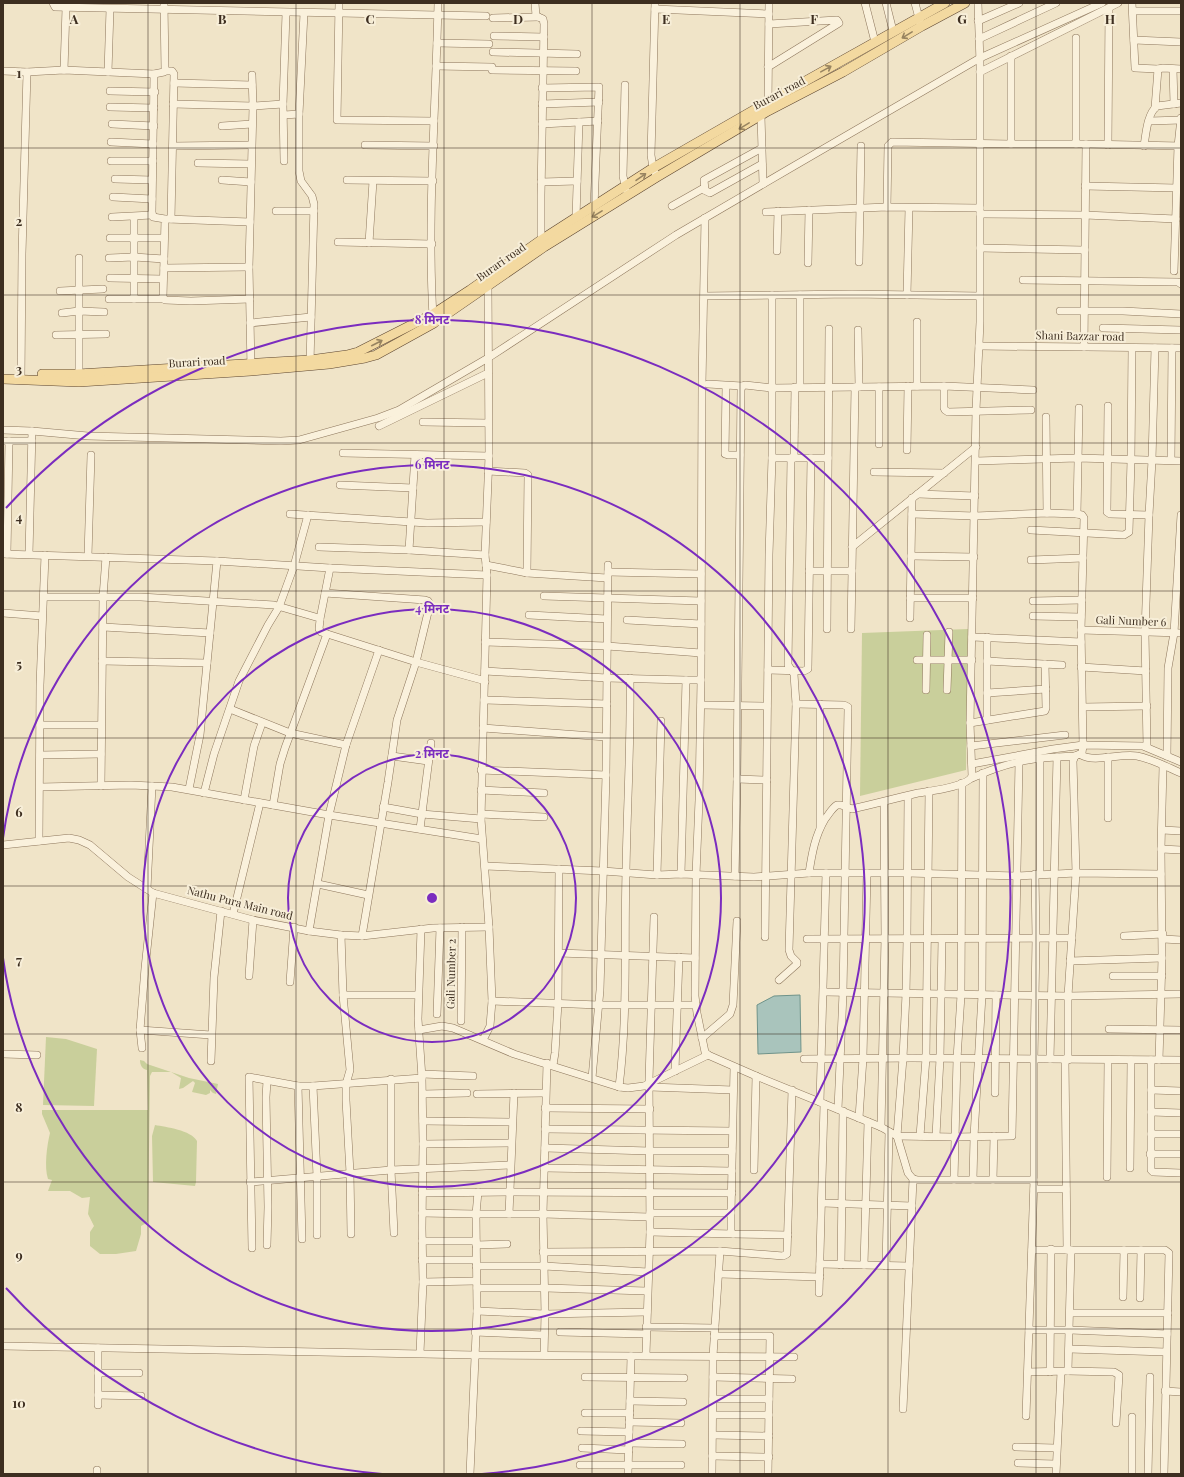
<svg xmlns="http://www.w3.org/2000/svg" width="1184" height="1477" viewBox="0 0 1184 1477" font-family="'Playfair Display','Noto Sans Devanagari',serif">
<rect width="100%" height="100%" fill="#f0e4c8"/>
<g fill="#c9cf9b">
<path d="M968,629l-2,141 -106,26 2,-163z"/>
<path d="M46,1037l20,2 31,10 -3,57 -51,-1z"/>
<path d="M140,1060l4,1 3,3 42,14 29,6 -2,10 -3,-1 -3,-3v3l-4,2 -14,-3 3,-9 -2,-2 -10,7 -4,1 2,-11 -10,-6h-19l-2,4 -2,146 -7,4v8l-5,17 -20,3h-16l-10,-8v-14l4,-6 -6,-12 2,-17 -8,1 -12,-7h-22l4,-11 -4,-1c-4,-12 -1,-34 2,-46l-8,-19v-4h106l-1,-40c-5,-1 -7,-5 -7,-10z"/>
<path d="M155,1125c11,2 36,5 42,16l-1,41 -1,4 -42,-4 -1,-46z"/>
</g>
<path fill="#a9c4bc" stroke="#6f938a" d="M800,995l1,57 -43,2 -1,-49 17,-9z"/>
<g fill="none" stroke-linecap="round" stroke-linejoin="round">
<defs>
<g id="minor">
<path d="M53,3l2,4 431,9"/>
<path d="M339,3l-2,117 97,1"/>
<path d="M535,3l1,13 7,3 1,5 -3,171v40l2,9"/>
<path d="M655,3l-4,152 2,13 4,9"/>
<path d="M865,3l10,39"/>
<path d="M886,3l7,28"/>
<path d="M915,3l5,19"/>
<path d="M1132,3l3,65 23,1"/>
<path d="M655,9l114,5"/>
<path d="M1133,11h48"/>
<path d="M304,13l-5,101v57l2,10 11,15 2,8 -4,160"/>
<path d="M493,18l45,-1"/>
<path d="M978,21l41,-18"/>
<path d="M494,36l50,1"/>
<path d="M979,39l77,-36"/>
<path d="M1134,40l47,2"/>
<path d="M437,43l52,1"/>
<path d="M493,52l84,2"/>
<path d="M1011,56v88"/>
<path d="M436,66l56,1v3l84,1"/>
<path d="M768,67l71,-44 -2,-3 -68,4"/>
<path d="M1173,69l1,35"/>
<path d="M64,70l2,-62"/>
<path d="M3,71l24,1 37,-2 90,4 10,-2 1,-2 -1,-67"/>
<path d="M165,71h7l2,3 -3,145"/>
<path d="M108,72l2,-63"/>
<path d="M980,72l138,-69"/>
<path d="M154,74l-2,138 1,5 12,2 -2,79 2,2 26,1 59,-2"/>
<path d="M174,83l78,2"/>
<path d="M625,85l-2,91 3,14"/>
<path d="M542,88l57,-1 -5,119"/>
<path d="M110,91l45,1"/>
<path d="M173,104l80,2 30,-2"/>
<path d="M542,104l57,-2"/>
<path d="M768,105l1,-102"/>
<path d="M110,107l44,1"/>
<path d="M1155,108l3,-39 5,-1 18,1"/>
<path d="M284,115l15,-1"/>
<path d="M761,116l2,68"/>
<path d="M1150,121l31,-1"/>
<path d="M112,124l42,2"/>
<path d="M542,124l56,-3"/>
<path d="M222,126l30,-2"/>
<path d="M111,142l42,2"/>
<path d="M1076,144v-106"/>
<path d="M1086,144l95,2"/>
<path d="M365,145l69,1"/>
<path d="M1108,145l1,-137"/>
<path d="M173,146l78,-1"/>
<path d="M1144,146c2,-12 3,-32 13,-40l24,-3"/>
<path d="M111,161h42"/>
<path d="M284,161l-1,-57 3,-91"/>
<path d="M198,163l53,1"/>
<path d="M115,179l37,1"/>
<path d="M222,180l29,2"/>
<path d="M347,180l86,1"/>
<path d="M541,182l36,-1"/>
<path d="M1085,186l92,2"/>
<path d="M705,190l-1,-10 58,-32"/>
<path d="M113,197l39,2"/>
<path d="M672,206l30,-17 8,4 52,-29"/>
<path d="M887,207l1,-61 4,-4 119,2h75l-2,203"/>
<path d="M276,211h38"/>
<path d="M766,212l121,-5 93,1"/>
<path d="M980,214l105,1 91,4"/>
<path d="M112,217l40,-2"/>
<path d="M134,217v82"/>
<path d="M576,218l3,-96"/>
<path d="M167,219l83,3"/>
<path d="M110,238h54"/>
<path d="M338,242l94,2"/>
<path d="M369,243l4,-62"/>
<path d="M980,248l105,2"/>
<path d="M777,251l1,-40"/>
<path d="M109,258l25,-1 30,2"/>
<path d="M859,262l2,-116"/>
<path d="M808,263l1,-53"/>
<path d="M164,268l85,-1"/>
<path d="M1174,271l4,-125 3,-28"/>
<path d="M110,278l53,1"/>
<path d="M1023,280l155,2 3,2"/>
<path d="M60,291l43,-2"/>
<path d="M800,295v92"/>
<path d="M907,295l2,-87"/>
<path d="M704,296l148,-2 128,2"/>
<path d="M109,299h55"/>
<path d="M1060,311h63l58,3"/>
<path d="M62,313l17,-2 25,1"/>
<path d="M433,317c-6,-105 3,-210 5,-314"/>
<path d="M917,322v64"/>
<path d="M250,323l61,-6"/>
<path d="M1103,328l78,2"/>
<path d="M858,330l1,57"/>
<path d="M56,335l50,-1"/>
<path d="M979,346l202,2"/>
<path d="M251,369l-2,-102 4,-161 -1,-31"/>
<path d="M79,377v-119"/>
<path d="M21,380l1,-126 5,-182"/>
<path d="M708,384l34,2"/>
<path d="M726,386l-1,68 3,1h12"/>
<path d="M944,386v22l1,2 3,2 83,-2"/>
<path d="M1108,406l-1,106 3,2 39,1"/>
<path d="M1046,417l1,96"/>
<path d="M423,422l65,1"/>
<path d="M379,426l109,-53"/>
<path d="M3,430l29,1 56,5 193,5 18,-1 79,-22 21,-8 89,-52 188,-123 118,-69 186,-108 122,-55"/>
<path d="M3,441h29"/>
<path d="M879,444v-57"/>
<path d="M907,450l1,-64"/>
<path d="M343,453l146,3"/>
<path d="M772,458h56"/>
<path d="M794,458l1,-71"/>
<path d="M1171,460l1,-112"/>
<path d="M976,461l102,-3 103,3"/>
<path d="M488,471l37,2 3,2 -1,98"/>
<path d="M874,472l70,1"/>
<path d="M340,485l73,3"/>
<path d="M918,494l57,2"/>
<path d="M290,514l137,9 59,-1"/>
<path d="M912,514l63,2 72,-3 30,1 5,1 2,3 -3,112 2,115 -1,8 -7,3 -2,5 3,112 -8,123v64"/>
<path d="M1077,514l2,-106"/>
<path d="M1031,530l93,5 5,-3 2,-72 1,-112"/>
<path d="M319,547l90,3 76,5"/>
<path d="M852,547l124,-100"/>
<path d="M409,550l6,-95"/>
<path d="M3,554l214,7 -17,174 -11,54"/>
<path d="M7,554l2,-113"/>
<path d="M29,554l3,-123"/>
<path d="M88,556l3,-101"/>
<path d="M911,556l63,1"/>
<path d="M1031,560l52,-2"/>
<path d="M217,561l113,7"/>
<path d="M486,565l41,8 80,5"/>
<path d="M809,571h43l3,-184"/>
<path d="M608,572l93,2"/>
<path d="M325,593l100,7 3,1 2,3 -14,58 -19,58 -9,62 -26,154"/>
<path d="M544,596l157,5"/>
<path d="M44,597h97l133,8 45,13 1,2 -1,9 2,3 95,30 66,18 3,2"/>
<path d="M910,598h63"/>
<path d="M1033,601l49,-1"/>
<path d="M3,613l39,3"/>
<path d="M529,615l78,4"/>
<path d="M1033,616l48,1"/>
<path d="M910,618l2,-120"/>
<path d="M320,619l10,-51 157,7"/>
<path d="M627,620l74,4"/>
<path d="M103,627l107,6"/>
<path d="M827,629l2,-300"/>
<path d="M851,629l1,-58"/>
<path d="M1081,630l100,3"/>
<path d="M972,637l109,5"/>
<path d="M485,642l122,4 94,7"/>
<path d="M917,660h55"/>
<path d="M102,661l105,2"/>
<path d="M987,661l75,4"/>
<path d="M1081,667l65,4"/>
<path d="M768,670l36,1 4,-2 3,-211"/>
<path d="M485,671l122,7 79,2 -5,194"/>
<path d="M686,680h15l1,-295 3,-167"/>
<path d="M701,680l-2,120 -3,75 -1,121 2,17 8,39 3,3 48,21 125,51 16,9 57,1 58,-1 7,-374"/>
<path d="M926,690l1,-55"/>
<path d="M947,690l2,-58"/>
<path d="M987,693l59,-4"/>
<path d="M484,700l123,4"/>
<path d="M796,704l48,1 4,2v2l-5,284 -5,116"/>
<path d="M820,704v123"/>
<path d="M701,705l66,1"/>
<path d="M1083,707l64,-1"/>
<path d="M230,709l60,24 56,12"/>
<path d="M987,720v-83"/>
<path d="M970,723l75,-12 1,-3 -1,-44"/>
<path d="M40,725h61"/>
<path d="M483,728l123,9"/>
<path d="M971,746l94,-11"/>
<path d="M1147,747l-2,-114 4,-118 3,-55 3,-112"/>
<path d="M40,755l61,-1"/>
<path d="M1081,755c14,8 39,-2 56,1 15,3 30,11 44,17"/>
<path d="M392,756l36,5"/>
<path d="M1167,756l1,-88 6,-35 7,-118"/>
<path d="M1108,757v61"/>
<path d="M972,764l81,-15 30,-4 60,1 38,16"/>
<path d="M481,770l125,5"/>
<path d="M972,778c20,-9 40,-16 62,-19 14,-2 28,-2 41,-3"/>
<path d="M737,779l30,1"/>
<path d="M101,786l2,-189 3,-40"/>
<path d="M40,787l91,-2 41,2 157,28 153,24"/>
<path d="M481,790l63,3"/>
<path d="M204,793l10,-39 25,-73 29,-56 11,-18 15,-41 14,-51"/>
<path d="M908,796l-1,143 -1,55 -3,64 -6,78 11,37 5,6 4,1h117"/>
<path d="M244,800l10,-54 8,-23"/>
<path d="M273,805l7,-41 5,-16 42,-114"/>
<path d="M383,807l39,7 59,5"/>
<path d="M481,814l63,3"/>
<path d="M420,829l11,-86"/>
<path d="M1162,830l19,1"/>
<path d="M39,841l1,-156 5,-130"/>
<path d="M3,845l66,-7 10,2 11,5 38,32 25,16 100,27 56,11 32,4 21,1 71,-8 56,-1"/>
<path d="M1161,849l20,1"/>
<path d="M485,866l118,5 54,4 24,-1 73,3 55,-4h98l110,3 59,-3 85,1"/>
<path d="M809,873c3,-20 6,-37 16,-54 4,-5 7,-11 12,-14h4l11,4c22,-5 44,-11 66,-16 11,-2 50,-6 54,-17l-2,-53 6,-313 4,-88v-259l-2,-60"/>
<path d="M1040,874v-116"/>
<path d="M657,875l4,-154"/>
<path d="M735,876l2,-97 4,-389 1,-4 3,-1 27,3 172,-2 89,4"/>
<path d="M318,884l50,11"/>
<path d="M147,889l5,-103"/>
<path d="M233,914l27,-111"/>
<path d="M309,931l20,-116 17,-70 33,-95"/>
<path d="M341,935l2,60 7,75 -4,14v16l4,73 1,61"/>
<path d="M1124,936l39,-2"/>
<path d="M765,937l4,-382 3,-97v-163"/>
<path d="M807,939l265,-1"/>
<path d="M1163,939l18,1"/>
<path d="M559,953l136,5"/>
<path d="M1070,961l92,-3"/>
<path d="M249,976l4,-56"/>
<path d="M1113,976h49"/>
<path d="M779,980l18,-16v-2l-6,-6 -2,-6 7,-246 -2,-30 -6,-9 3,-207"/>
<path d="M290,982l4,-55"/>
<path d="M824,992l244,4 113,-2"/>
<path d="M343,995h75"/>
<path d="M492,1001l107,4h97"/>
<path d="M437,1014l3,-86"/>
<path d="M461,1021l1,-94"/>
<path d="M1109,1029l72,1"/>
<path d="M140,1030l71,5"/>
<path d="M419,1030l23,-4 11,2 61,26 105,33 9,1 16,-2 64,-31"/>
<path d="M702,1038l28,-24 3,-9 4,-84"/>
<path d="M483,1040l7,-14 2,-25 -3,-74 -8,-108 6,-244 -2,-20 4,-99 -1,-170 -1,-2"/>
<path d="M142,1048l-2,-18 5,-62 8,-75"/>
<path d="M3,1054l34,1"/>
<path d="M804,1059l108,-1 269,2"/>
<path d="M1050,1059l7,-302"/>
<path d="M1065,1059l2,191"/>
<path d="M1151,1060v110l2,2 28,1"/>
<path d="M1159,1060l3,-102 -1,-109 2,-83"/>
<path d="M211,1061l3,-84 7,-66"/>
<path d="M553,1065l2,-12 3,-50 1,-134"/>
<path d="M675,1071l4,-114"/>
<path d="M422,1074l51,2"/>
<path d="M592,1078l8,-88 6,-215 2,-210"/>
<path d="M391,1079v91l3,63"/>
<path d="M298,1086l4,153"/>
<path d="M313,1086l4,90v59"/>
<path d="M619,1087c9,-71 5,-144 7,-215 1,-65 5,-130 4,-194"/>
<path d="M650,1087l83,3"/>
<path d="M1151,1090l30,1"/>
<path d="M995,1093l1,-98"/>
<path d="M423,1094l44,-1"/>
<path d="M477,1094l68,-1"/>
<path d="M820,1102l6,-229"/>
<path d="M545,1108l105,1"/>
<path d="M1151,1112l30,1"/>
<path d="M859,1118l4,-60 4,-185"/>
<path d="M423,1121l89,1"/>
<path d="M881,1127l4,-189 -1,-136"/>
<path d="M545,1129l187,2"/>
<path d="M1151,1134h30"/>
<path d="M920,1136l6,-78 3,-267"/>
<path d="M936,1136l4,-78 2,-119"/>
<path d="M423,1144l88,-1"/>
<path d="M545,1148l105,3h82"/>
<path d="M1150,1154h31"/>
<path d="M544,1168l188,3"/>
<path d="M1130,1168l1,-108"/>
<path d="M754,1170l2,-94"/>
<path d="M1107,1177l1,-117"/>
<path d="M954,1180l3,-121 4,-64 1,-212"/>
<path d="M973,1180l1,-43 8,-142 1,-222"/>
<path d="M993,1180l1,-44"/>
<path d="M250,1182l141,-12 119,-5"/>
<path d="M1034,1189h32"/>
<path d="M422,1193l87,-1 223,1"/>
<path d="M822,1203l90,3"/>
<path d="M422,1213l54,1 2,-22"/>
<path d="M650,1213h81l3,-146"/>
<path d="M731,1213v19l2,2 55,1"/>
<path d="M509,1214l5,-121"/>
<path d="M650,1232l83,2"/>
<path d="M422,1241h54"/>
<path d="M267,1245l1,-38 -2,-110 1,-16"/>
<path d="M476,1245l31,-1"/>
<path d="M252,1248l-3,-171 49,9h15l109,-8"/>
<path d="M1032,1250h133l4,3 -5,221"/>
<path d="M720,1251l63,5 4,-2 5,-164"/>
<path d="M543,1252l177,-1 -7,105 -1,118"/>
<path d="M422,1260h54"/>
<path d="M820,1264l89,2"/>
<path d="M841,1265l2,-154"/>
<path d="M864,1265l4,-143"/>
<path d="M476,1266h68l104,6"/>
<path d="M886,1266l3,-134"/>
<path d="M719,1274l101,3"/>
<path d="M423,1282l53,-1"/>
<path d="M477,1288h68l102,3"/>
<path d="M819,1293l5,-189"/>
<path d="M1123,1297l1,-47"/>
<path d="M1140,1298l1,-48"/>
<path d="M477,1311l68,3 102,-2"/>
<path d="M1070,1313h98"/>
<path d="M646,1327l69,1"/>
<path d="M1029,1330h41l97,4"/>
<path d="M475,1332l69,3"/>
<path d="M560,1332l86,2"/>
<path d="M714,1336h56l-2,138"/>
<path d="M3,1346l472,9 319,2"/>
<path d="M1069,1349l97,3"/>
<path d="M420,1353l3,-71 -1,-54 1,-84 -1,-66 -4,-59 3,-90"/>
<path d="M544,1355l1,-41 -2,-100 4,-151"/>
<path d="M646,1355l4,-123 -1,-152 5,-163"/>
<path d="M1068,1371l46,1 5,3 -3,48"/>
<path d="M1028,1372l40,-1 3,-121"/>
<path d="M1050,1372l1,-123"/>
<path d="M98,1373h41"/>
<path d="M585,1377l99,1"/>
<path d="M713,1377l79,2"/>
<path d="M1165,1391l16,1"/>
<path d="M98,1395l43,1"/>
<path d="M713,1399h56"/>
<path d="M630,1401l53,1"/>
<path d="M98,1405v-57"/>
<path d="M903,1409l10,-230"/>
<path d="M585,1413h45"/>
<path d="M713,1415h56"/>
<path d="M1026,1416l8,-236v-121l2,-121 -1,-64"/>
<path d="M629,1422l52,1"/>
<path d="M581,1431l48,1"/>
<path d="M713,1435l56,1"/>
<path d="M629,1443l53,1"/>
<path d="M1016,1447l40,1"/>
<path d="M582,1448l47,2"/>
<path d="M712,1456l57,1"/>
<path d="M1018,1463l38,1"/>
<path d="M580,1465h101"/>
<path d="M97,1474v-4"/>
<path d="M470,1474l7,-163 -1,-97h67l107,3"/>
<path d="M628,1474l3,-118"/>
<path d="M1056,1474l5,-102"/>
<path d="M1132,1474v-57"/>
<path d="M1148,1474l2,-97"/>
</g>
<g id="major">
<path d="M42,374h36l232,-14 37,-5 11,-3 75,-38 37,-24 71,-50 112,-72 115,-66 177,-99"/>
<path d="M3,379l76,3 172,-11 78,-7 36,-6 11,-3 58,-32 110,-76 113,-70 111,-66 75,-39 79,-46 43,-23"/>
</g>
</defs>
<use href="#minor" stroke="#8d765c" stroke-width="8"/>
<use href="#major" stroke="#5b4430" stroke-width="10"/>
<use href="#minor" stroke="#faf1dc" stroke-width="7"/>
<use href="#major" stroke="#f3d9a0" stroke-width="9"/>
</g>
<defs><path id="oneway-shaft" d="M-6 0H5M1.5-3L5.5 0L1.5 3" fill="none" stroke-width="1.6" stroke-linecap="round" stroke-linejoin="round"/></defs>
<g stroke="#988460">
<use href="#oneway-shaft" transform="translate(907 35) rotate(149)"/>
<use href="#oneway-shaft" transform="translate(826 69) rotate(-29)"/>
<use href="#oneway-shaft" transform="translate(744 126) rotate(149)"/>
<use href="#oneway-shaft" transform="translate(641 177) rotate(-35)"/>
<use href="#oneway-shaft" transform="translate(597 214) rotate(148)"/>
<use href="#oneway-shaft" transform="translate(377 343) rotate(-27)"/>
</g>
<path fill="none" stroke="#3d2e20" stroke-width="1" stroke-opacity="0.55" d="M148,3v1471M296,3v1471M444,3v1471M592,3v1471M740,3v1471M888,3v1471M1036,3v1471M3,148h1178M3,295h1178M3,443h1178M3,591h1178M3,738h1178M3,886h1178M3,1034h1178M3,1182h1178M3,1329h1178"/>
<g fill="none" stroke="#7b2cbf" stroke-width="2">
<circle cx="432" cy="898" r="144"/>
<circle cx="432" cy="898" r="289"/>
<path d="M3 838A433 433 0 1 1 3 958"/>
<path d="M382 1474A578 578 0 0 1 6 1288M6 508A578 578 0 1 1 482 1474"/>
</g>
<g text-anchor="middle" stroke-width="4" stroke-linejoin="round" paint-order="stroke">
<g font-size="11" fill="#3d2e20" stroke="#f7eed8">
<text transform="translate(779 93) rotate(-28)" y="4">Burari road</text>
<text transform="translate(501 262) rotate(-35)" y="4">Burari road</text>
<text transform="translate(1080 336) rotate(1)" y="4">Shani Bazzar road</text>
<text transform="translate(197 362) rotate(-3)" y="4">Burari road</text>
<text transform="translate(1131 621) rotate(2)" y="4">Gali Number 6</text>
<text transform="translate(240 903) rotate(14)" y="4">Nathu Pura Main road</text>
<text transform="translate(451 974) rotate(-89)" y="4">Gali Number 2</text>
</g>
</g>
<g font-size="13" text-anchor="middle" font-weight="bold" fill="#3d2e20" stroke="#f7eed8" stroke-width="4" stroke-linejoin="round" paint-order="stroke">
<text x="74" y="24">A</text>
<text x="222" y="24">B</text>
<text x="370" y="24">C</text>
<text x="518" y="24">D</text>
<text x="666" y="24">E</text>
<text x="814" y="24">F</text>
<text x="962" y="24">G</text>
<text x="1110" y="24">H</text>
<text x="19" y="78">1</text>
<text x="19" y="226">2</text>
<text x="19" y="374">3</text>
<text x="19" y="522">4</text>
<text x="19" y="669">5</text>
<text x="19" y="817">6</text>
<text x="19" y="965">7</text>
<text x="19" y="1112">8</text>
<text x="19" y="1260">9</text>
<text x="19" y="1408">10</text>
</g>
<circle cx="432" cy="898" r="6" fill="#7b2cbf" stroke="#f7eed8" stroke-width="2"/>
<g font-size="12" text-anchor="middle" font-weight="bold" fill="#7b2cbf" stroke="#f7eed8" stroke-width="4" stroke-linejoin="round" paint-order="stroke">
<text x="432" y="324">8 मिनट</text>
<text x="432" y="469">6 मिनट</text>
<text x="432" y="613">4 मिनट</text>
<text x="432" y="758">2 मिनट</text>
</g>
<rect width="1184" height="1477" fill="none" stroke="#3d2e20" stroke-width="8"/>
</svg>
